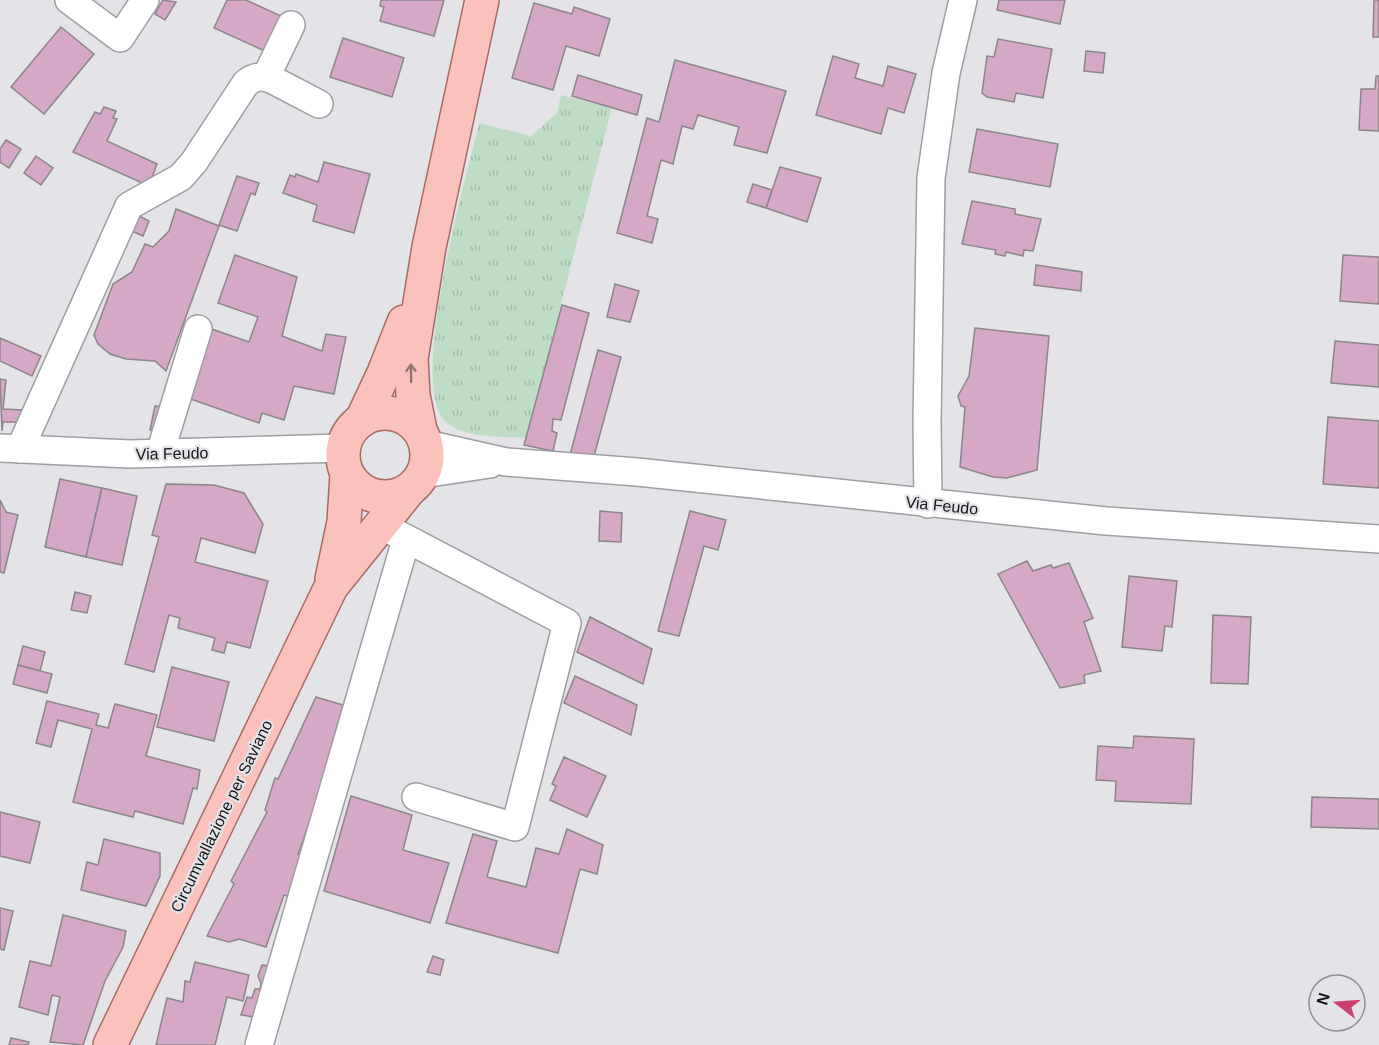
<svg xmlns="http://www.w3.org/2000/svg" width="1379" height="1045" viewBox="0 0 1379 1045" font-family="Helvetica,sans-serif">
<defs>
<pattern id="grass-tufts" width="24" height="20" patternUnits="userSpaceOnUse" patternTransform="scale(1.5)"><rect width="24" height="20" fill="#bfddc5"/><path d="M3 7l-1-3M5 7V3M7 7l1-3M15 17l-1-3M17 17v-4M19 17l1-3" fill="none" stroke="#a3bda8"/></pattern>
</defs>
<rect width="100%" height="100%" fill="#e3e3e8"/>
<path fill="url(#grass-tufts)" d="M561,95l51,13 -86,330c-25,-2 -61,1 -80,-16 -40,-36 21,-246 33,-299l52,13 26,-23z"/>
<g fill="#d5a8c5" stroke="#8b8689" stroke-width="1.5">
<path d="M163,0l13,2 -11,18 -10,-6z"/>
<path d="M227,0h19l37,17 -16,35 -53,-24z"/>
<path d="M381,0h63l-10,36 -54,-15 4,-14 -4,-1z"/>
<path d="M999,0h66l-5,24 -63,-14z"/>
<path d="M1374,0h5v37h-6z"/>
<path d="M534,3l38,11 2,-7 36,12 -11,37 -33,-10 -13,44 -41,-12z"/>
<path d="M61,27l33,27 -50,60 -33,-27z"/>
<path d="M343,38l61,20 -12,39 -62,-20z"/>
<path d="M998,39l54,10 -9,49 -27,-5 -2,9 -27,-5 -5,-4 5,-37 7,1z"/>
<path d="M1086,51l19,2 -2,20 -19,-2z"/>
<path d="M833,56l26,8 -4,14 28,8 5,-20 28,8 -12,39 -16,-5 -7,26 -65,-19z"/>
<path d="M675,60l111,31 -19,62 -33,-8 5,-18 -41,-12 -5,14 -11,-3 -9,38 -12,-4 -14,56 11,3 -6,24 -35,-10 30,-115 12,4z"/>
<path d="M578,75l64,20 -5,20 -65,-19z"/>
<path d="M1376,76h3v55l-20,-1 2,-41h14z"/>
<path d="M104,107l12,4 -3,7 4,1 -10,22 50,23 -8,22 -76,-34 22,-40 5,2z"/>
<path d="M977,129l81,15 -8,43 -81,-15z"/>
<path d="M6,140l15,9 -12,19 -9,-6v-13z"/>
<path d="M36,156l17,12 -12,17 -17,-12z"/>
<path d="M324,162l46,12 -16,59 -41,-12 4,-16 -34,-12 7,-18 5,2 1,-3 22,8z"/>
<path d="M780,167l41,11 -14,44 -41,-14z"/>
<path d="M237,176l22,7 -4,12 -4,-2 -14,38 -18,-6z"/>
<path d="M753,184l19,6 -6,18 -19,-6z"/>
<path d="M972,201l43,8v5l26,5 -8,32 -9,-1 -1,6 -17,-4 -1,4 -10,-2 1,-4 -34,-6z"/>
<path d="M176,209l43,17 -53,145 -11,-10 -29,-2 -16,-5 -12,-10 -4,-9 19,-51 19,-12 13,-28 8,3 16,-16z"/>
<path d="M134,213l15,8 -6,15 -16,-7z"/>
<path d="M235,255l62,22 -15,59 40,15 4,-17 20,3 -12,57 -40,-8 -10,34 -22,-7 -3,10 -74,-26 24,-69 40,14 9,-25 -40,-14z"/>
<path d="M1343,255l36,2v47l-39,-3z"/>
<path d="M1036,265l46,7 -1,19 -47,-6z"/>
<path d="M615,284l24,7 -9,31 -23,-5z"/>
<path d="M562,305l27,8 -28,107 -8,-1 -1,12 5,2 -4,18 -29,-6z"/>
<path d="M975,328l74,8 -12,134 -30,8 -14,-1 -33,-10 5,-60 -4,-1 -3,-10 11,-20z"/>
<path d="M0,338l41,18 -9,20 -32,-15z"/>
<path d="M1335,341l44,4v42l-48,-4z"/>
<path d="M598,350l23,7 -27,99 -24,-1z"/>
<path d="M0,379l6,1 -3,29 20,1 -1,12h-19l-1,9z"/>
<path d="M155,406l9,1 -4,25 -10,-2z"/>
<path d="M1328,417l51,4v67l-56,-4z"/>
<path d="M60,479l42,9 -16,69 -41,-10z"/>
<path d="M166,484l48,1 30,8 19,31 -8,29 -54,-15 -6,24 73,19 -18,67 -23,-6 -3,11 -12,-3 3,-12 -37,-10 2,-10 -11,-3 -15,57 -29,-8 34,-127 -7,-2z"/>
<path d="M102,488l35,8 -15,69 -36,-8z"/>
<path d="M0,500l6,12 12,3 -14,58 -4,-1z"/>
<path d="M600,511l22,2 -1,29 -22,-1z"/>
<path d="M690,511l36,9 -8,30 -14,-4 -25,90 -21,-5z"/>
<path d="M1027,561l6,10 18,-6 2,3 16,-5 24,55 -9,4 17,49 -17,4 1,8 -25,5 -62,-114z"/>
<path d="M1129,576l48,5 -5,46 -7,-1 -3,25 -40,-4z"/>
<path d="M75,592l16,4 -4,17 -16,-3z"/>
<path d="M1213,615l38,2 -3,67 -37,-1z"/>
<path d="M590,617l62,32 -9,35 -66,-32z"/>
<path d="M23,646l22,6 -5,19 -22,-6z"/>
<path d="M18,665l34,9 -5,19 -34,-9z"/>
<path d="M172,667l57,15 -15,59 -57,-14z"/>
<path d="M575,676l62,29 -6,30 -67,-32z"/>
<path d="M316,697l27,8 -24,87 9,3 -16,20 -14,39 10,3 -11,42 -13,-4 -18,52 -27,-8 -10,3 -22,-6 27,-52 -3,-3 36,-69 -2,-2 10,-32 3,1z"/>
<path d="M47,701l52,13 -3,11 12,3 7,-24 42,11 -11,41 54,14 -3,19 -4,-1 -10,36 -48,-13 -2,6 -60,-15 19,-73 -34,-9 -7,27 -15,-4z"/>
<path d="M1134,736l60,3 -3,65 -76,-3 1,-20 -20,-1 2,-34 35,2z"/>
<path d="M564,757l42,19 -19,41 -37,-17 6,-14 -4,-2z"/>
<path d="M351,796l61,19 -9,35 46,13 -19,60 -106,-32z"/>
<path d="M1312,797l67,2v30l-68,-2z"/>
<path d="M0,812l40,10 -10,41 -30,-7z"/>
<path d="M567,829l36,16 -6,29 -17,-5 -22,84 -112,-30 27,-89 24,7 -10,36 39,10 10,-39 23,6z"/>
<path d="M104,839l56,14v23l-14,30 -65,-16 6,-28 11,3z"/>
<path d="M0,908l13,3 -9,39 -4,-1z"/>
<path d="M63,915l63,16 -3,16 -18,34 -22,64 -33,-3 10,-45 -8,-2 -4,20 -29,-8 11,-46 21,5z"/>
<path d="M433,956l11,4 -4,15 -13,-3z"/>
<path d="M195,962l54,13 -6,26 -16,-4 -12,48h-59l11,-47 16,4 2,-21 5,1z"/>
<path d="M262,965l14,2 -16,51 -19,-3 6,-18 5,1 3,-9h5l1,-6 -3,-7z"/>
<path d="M11,1038l18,4 -1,3h-19z"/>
</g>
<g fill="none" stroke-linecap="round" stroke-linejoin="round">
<defs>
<g id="minor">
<path d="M69,0l51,38 25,-38"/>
<path d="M266,77l25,-52"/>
<path d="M426,444l80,18 131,10 469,49 273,18"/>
<path d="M0,448l130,6 213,-6"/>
<path d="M20,449l109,-243 52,-29 13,-15 52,-79c9,-7 17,-8 27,-3l46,24"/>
<path d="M160,453l38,-124"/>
<path d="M423,474l67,-10"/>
<path d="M928,504l-1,-82 4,-244 15,-105 17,-73"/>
<path d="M392,531l175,92 -52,204 -99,-30"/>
<path d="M259,1045l147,-505"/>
</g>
<g id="major">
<circle cx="385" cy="455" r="42"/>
<path d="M362,420l22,-47 20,-51"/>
<path d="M420,430l-7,-35 -2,-36 18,-112 53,-247"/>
<path d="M332,579l12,-57 3,-47"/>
<path d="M110,1045l221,-458 77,-96"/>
</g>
</defs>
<use href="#minor" stroke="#9e9ea3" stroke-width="30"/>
<use href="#major" stroke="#a76b64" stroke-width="36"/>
<use href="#minor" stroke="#fff" stroke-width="27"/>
<use href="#major" stroke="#fac2bb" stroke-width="33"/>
</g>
<defs><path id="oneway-shaft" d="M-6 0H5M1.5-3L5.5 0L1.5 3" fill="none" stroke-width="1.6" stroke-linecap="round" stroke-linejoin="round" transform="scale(1.5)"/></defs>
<use stroke="#937471" href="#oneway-shaft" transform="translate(411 373) rotate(-91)"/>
<g text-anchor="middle" stroke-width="4.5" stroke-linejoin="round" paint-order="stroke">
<g font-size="16" fill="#151517" stroke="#e3e3e8">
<text transform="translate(172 453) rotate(-1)" y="6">Via Feudo</text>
<text transform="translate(942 505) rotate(6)" y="6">Via Feudo</text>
<text transform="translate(221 816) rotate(-64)" y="6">Circumvallazione per Saviano</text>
</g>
</g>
<g transform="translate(1337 1003) rotate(287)"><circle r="28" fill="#e3e3e8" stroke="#919194" stroke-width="1.5"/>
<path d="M0-4.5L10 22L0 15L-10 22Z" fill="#cc4070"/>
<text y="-9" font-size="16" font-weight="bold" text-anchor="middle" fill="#151517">N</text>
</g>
</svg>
